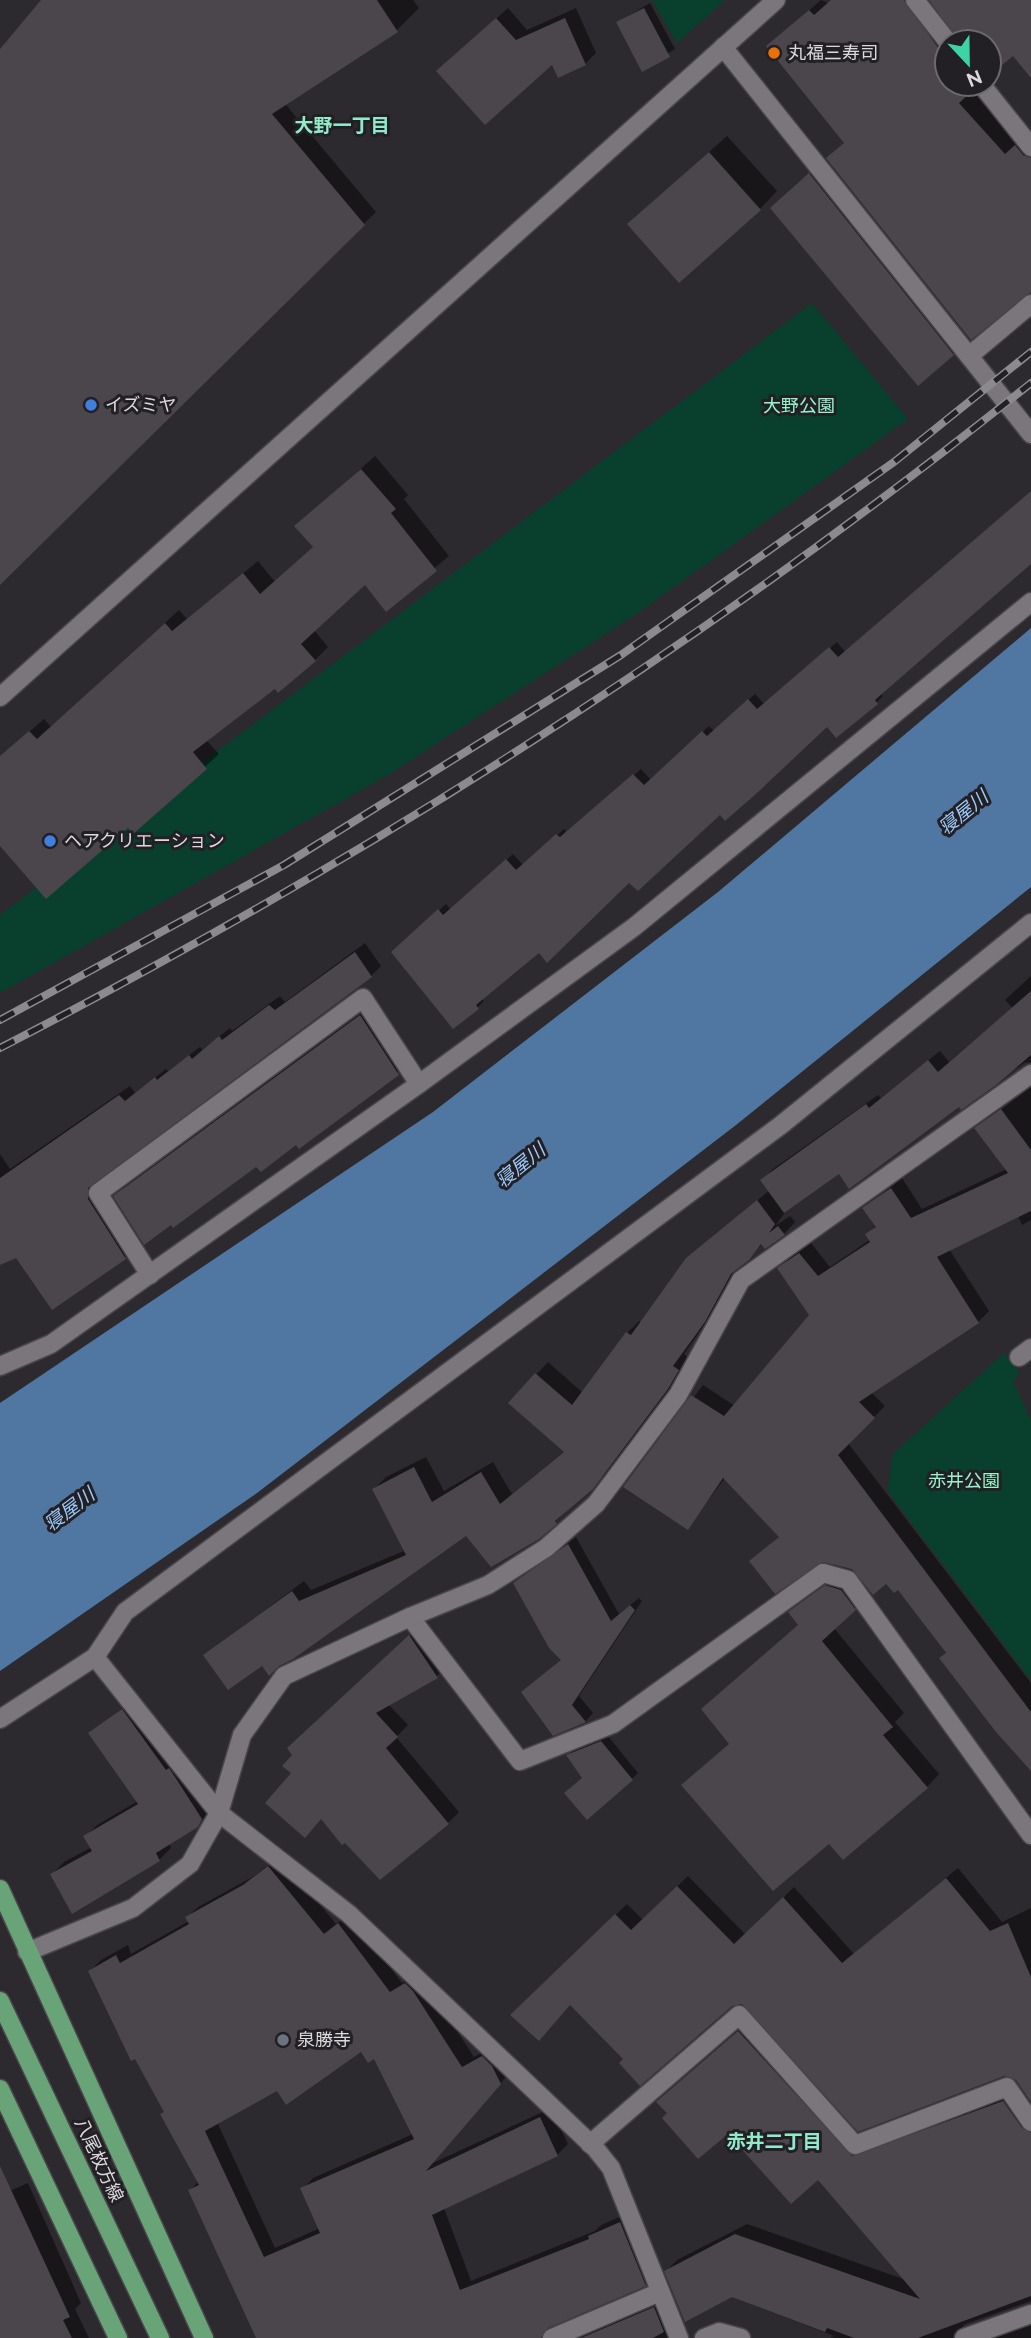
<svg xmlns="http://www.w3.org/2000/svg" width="1031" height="2338" viewBox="0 0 1031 2338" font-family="Raleway,'Noto Sans JP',sans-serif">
<rect width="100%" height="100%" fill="#2d2a2f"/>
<g fill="#08402d">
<path d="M652,0h73l-48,43z"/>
<path d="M812,303l96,116 -270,194 -250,162 -388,218v-78z"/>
<path d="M1004,1353l16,21 -7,7 18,39v260l-143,-188 4,-37z"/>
</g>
<path fill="#5077a1" d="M1031,628v259l-295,238 -479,368 -257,178v-268l433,-291 285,-220z"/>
<g fill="#0007" fill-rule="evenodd">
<path d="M44,0h154l178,212 -376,371v-530l5,-10z"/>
<path d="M246,0h167l6,8 -22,22z"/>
<path d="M821,0l7,3 4,-3h92l29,37 6,3 -27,-40h99v76l-18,-23 -24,21v-32h-42v42h30l-5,5 47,53 12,-6v153l-186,-147 -77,-96z"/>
<path d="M650,3l25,46 -32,20 -25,-47z"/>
<path d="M508,8l19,22 49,-22 20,45 -11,11 -136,-3z"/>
<path d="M727,136l50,55 -17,18 -113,-2z"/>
<path d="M818,167l143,179 -8,8 -172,-154z"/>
<path d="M375,456l33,39 -4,4 45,57 -63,53 -21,-26 -51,47 14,17 -13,13 -109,80 13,14 -85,78 -6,-6 -128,18v-87l44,-38 7,8 128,-117 8,9 71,-58 17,21 40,-36 -18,-20z"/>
<path d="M1031,492v69l-151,132 3,3 -6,6 -50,23 -107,87 -181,139 -58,47 3,3 -7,7 -78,-62 47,-42 5,6 62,-56 10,11 41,-36 3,3 74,-63 10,11 58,-54 5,5 41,-37 9,10 73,-62 8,10z"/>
<path d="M365,943l16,23 -10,10 -273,201 -1,12 38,59 -10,9 -73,51 -36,-52 -16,7v-109l10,15 120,-83 5,7 31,-24 2,2 32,-24 2,3 28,-22 2,3 48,-35 5,6z"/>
<path d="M1031,976v86l-7,1 -63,45 -2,-3 -120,67 -53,39 -11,15 15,-10 5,6 -11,12 -21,9 -23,22 -24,43 -32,46 5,4 -9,17 -76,100 -49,47 -89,12 -203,130 -58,-9 99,-74 7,9 95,-40 -32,-61 12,-12 40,-20 18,34 49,-29 19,32 53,-43 -54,-48 26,-29 11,-12 35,31 44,-60 12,-12 3,2 58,-76 70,-57 -7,-10 10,-11 105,-74 3,3 59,-47 9,11 64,-54 -8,-8z"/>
<path d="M367,1009l38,57 -105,80 -4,-4 -39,22 -135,25z"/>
<path d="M1031,1087v133l-9,5 -4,-9 -69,33 40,62 -11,11 -107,70 14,14 -37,37 183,240v86l-133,-181 -45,-20 -31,-8 -70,1 28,-25 -55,-58 -37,49 -62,-41 77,-101 32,21 76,-90 -31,-48 10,-10 21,-15 19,24 41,-28 -3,-5 9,-9 -12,-17 37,-30 20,31 85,-40 -30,-41z"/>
<path d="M576,1537l43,77 20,-16 3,3 -63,95 14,17 -7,8 -32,13 8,-75 -47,-76z"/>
<path d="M839,1574l28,22 -33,32 70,85 -9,9 44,52 -12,13 -197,-44 69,-119 -8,-12z"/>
<path d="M421,1626l26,40 -10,10 -49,28 20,21 -12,12 63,75 -11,11 -154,-50v-18l6,-18z"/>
<path d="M135,1699l75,113 -13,13 -28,18 2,5 -12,12 -107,14 12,-12 28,-15 -7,-10 12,-12 41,-24 -48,-68z"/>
<path d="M608,1736l30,37 -6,6 -48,-2 -15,-22 5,-5z"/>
<path d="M280,1856l56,68 14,-10 52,69 15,-10 7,7 50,77 20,-11 17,25 -80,93 120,-56 17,36 -11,11 -113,53 27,73 124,-50 6,-6 30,-13 25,61 -11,11 -93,40 -1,6 14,8h-245l-130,-148 9,-9 -37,-67 3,-3 -75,-140 11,-11 27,-15 3,9 58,-33 -2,-4 11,-10 58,-32zM362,2049l13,7 38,78 -100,44 -10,11 17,39 -45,20 -58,-126 60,-33z"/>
<path d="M958,1868l44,54 29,-14v191l-17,-23 -271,-74 -12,3 -106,54 -54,-56 -59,12 115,-111 16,16 45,-44 58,59 48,-48 60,67z"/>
<path d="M750,2021l113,125 151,-55 17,48v162l-68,24 4,10 4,3h-141l4,-2 -168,-65 11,-11 70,-36 159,56 -88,-103 -90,-46 -59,-18v-22z"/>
<path d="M28,2183l53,120 -6,6 14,29h-89v-143z"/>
<path d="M665,2297l17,41h-113z"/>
<path d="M1031,2320v18h-55z"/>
</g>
<g fill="#4a464c" fill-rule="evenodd">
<path d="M41,0h336l21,32 -126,82 93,111 -365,360v-536z"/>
<path d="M831,0h73l35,49 8,4v31h23l2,7 -13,12 46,51 10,-9 8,10 8,3v134l-60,48 -145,-182 18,-15 -78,-97 43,-36 5,5z"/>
<path d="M929,0h102v78l-18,-22 -24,20v-34h-30z"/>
<path d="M644,8l26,49 -28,15 -26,-50z"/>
<path d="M496,18l20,22 49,-22 21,47 -28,13 -6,-13 -67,60 -49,-54z"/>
<path d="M709,152l52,58 -82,73 -52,-59z"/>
<path d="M809,173l145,182 -36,31 -148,-178z"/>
<path d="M361,469l35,40 -5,4 46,58 -51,41 -21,-27 -64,59 15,17 -38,32 -3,-4 -82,63 14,17 -74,65 -5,-6 -82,71 -46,-53v-90l29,-25 8,8 128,-116 7,8 71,-58 17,21 53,-47 -19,-21z"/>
<path d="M1031,491v73l-156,136 3,4 -42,34 -9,-11 -70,66 -32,28 -5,-6 -82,76 -9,-8 -82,80 -8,-10 -63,52 3,4 -26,20 -62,-77 47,-43 5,6 63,-56 10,11 40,-36 4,3 73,-63 11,11 58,-54 5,5 41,-37 9,10 72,-62 9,10z"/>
<path d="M355,952l17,25 -284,211v11l38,60 -74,51 -36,-52 -16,7v-87l119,-83 6,6 30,-24 2,3 32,-25 3,4 27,-23 3,4 47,-35 6,5z"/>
<path d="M1031,991v64l-35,30 -35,25 -2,-3 -110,82 -10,-15 -55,39 -24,-33 106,-76 3,4 59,-48 10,12z"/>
<path d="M360,1015l39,60 -100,74 -3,-4 -35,27 -5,-5 -83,61 -2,-3 -27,20 -31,-49z"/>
<path d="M1001,1109l30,41v61l-94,46 42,66 -120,79 16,16 -37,37 193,257v59l-35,-39 -57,-74 7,-5 -48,-63 -4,3 -8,-9 -13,11 -21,-26 -29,-7 -48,32 -26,-33 30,-24 -56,-59 -35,52 -65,-43 68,-92 33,21 85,-101 -32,-47 22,-15 19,23 52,-34 -5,-8 11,-7 -14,-19 29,-20 20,30 97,-45 -34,-45z"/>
<path d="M757,1200l18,24 -6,9 9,-7 7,9 -20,14 -4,-5 -12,16 -18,14 -26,48 -32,44 6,4 -11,19 -75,100 -38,32 2,3 -18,15 -48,28 -25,-31 -173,123 -14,7 -10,10 -7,-10 -34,24 -25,-35 89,-64 7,10 107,-46 -34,-66 42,-22 18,35 49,-30 19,32 64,-52 -56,-49 27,-30 37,32 54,-73 5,3 55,-77z"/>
<path d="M568,1544l43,77 19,-16 5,5 -63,95 14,17 -33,14 -32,-44 40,-32 -12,-12 -36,-65z"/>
<path d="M825,1585l16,5 15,20 -34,31 71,86 -10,8 45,53 -85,72 -14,-16 -56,47 -92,-106 48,-41 -28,-35 97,-84 -10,-13z"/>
<path d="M409,1635l29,43 -62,35 22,24 -12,11 63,76 -69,56 -35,-37 -3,2 -21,-26 -16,19 -40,-35 26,-30 -9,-7 10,-11 -5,-7z"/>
<path d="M122,1709l44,61 3,-2 6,9 27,42 -4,8 -42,26 4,8 -88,53 -22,-40 42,-23 -9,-15 55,-32 -50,-71z"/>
<path d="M601,1741l32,39 -46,40 -23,-27 18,-15 -16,-23z"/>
<path d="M268,1866l56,68 14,-11 52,69 15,-9 8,8 49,76 20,-11 10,10 9,18 -75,87 114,-54 18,39 -126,59 28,75 129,-51 -1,-3 32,-14 26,64 -98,42 -7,10h-285l-68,-148 11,-5 -39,-71 4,-2 -29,-53 -4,2 -43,-90 28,-16 4,8 69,-39 -4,-7 58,-32zM361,2052l7,11 6,-4 40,80 -114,49 20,45 -56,24 -59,-126 72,-40 9,14z"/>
<path d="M946,1878l44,53 18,-8 23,54v125l-15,-22 -12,-4 -146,56 -116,-128 -10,2 -92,80 -21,-23 4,-4 -53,-54 -31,36 -29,-26 105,-101 16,16 46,-44 57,58 49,-47 59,66z"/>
<path d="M738,2031l114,125 151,-55 19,27 9,5v163l-113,42h-64l-27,-10 -2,4 -93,-35 -47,25 -21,-51 71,-37 185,65 -102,-119 -27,24 -63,-70 -30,25 -36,-41 5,-5 -11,-11z"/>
<path d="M0,2166l70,151 -7,3 9,18h-72z"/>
<path d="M654,2307l10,25 -11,6h-72z"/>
</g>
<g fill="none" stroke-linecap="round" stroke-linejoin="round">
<defs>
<g id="lane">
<path d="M823,1573l25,7 183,255"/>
<path d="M590,2144l149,-129 116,130 152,-58 24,35"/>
<path d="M552,2338l108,-46"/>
</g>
<g id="street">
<path d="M915,0l33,42"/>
<path d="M723,47l246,309"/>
<path d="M981,84l50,63"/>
<path d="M0,697l776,-697"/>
<path d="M150,1275l-52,-82 265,-195 56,86"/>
<path d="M1019,1357l12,-9"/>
<path d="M410,1617l110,144 93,-37 210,-151"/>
<path d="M95,1657l124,156 130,101 246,234 16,20 68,170"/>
<path d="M0,1719l95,-62 30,-45 656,-487 250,-202"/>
<path d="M27,1952l106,-44 57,-44 29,-51 23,-78 42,-59 126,-59 78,-32 58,-37 50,-44 82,-109 63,-115 290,-206"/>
<path d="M704,2338l15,-6 22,6"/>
<path d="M964,2338l67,-24"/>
</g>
<g id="secondary">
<path d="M1031,304l-62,52 62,78"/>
<path d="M0,1366l51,-22 368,-260 215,-157 397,-325"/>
</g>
<g id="primary">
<path d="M0,1889l204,449"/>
<path d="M0,2001l160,337"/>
<path d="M0,2089l118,249"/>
</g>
</defs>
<use href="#lane" stroke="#49464a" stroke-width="21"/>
<use href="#street" stroke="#49464a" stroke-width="21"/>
<use href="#secondary" stroke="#49464a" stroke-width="21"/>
<use href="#primary" stroke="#49464a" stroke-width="21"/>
<use href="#lane" stroke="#7a767c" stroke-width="18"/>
<use href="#street" stroke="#7a767c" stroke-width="18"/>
<use href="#secondary" stroke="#7a767c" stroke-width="18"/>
<use href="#primary" stroke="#69a479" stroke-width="18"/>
<defs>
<g id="rail">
<path d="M0,1020l284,-155 337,-210 273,-193 137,-110"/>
<path d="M0,1048c363,-187 713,-410 1031,-665"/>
</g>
</defs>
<use href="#rail" stroke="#8c8a8e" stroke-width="8"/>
<use href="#rail" stroke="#232025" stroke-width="5" stroke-dasharray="16" stroke-linecap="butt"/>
</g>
<circle fill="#e8710a" stroke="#232025" stroke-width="2.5" cx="774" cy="53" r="7"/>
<g fill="#3f7fe0" stroke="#232025" stroke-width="2.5">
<circle cx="91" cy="405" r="7"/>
<circle cx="50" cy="841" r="7"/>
</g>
<circle fill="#6b7280" stroke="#232025" stroke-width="2.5" cx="283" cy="2040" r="7"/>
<g text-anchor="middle" stroke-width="6" stroke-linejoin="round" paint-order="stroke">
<g font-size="18" fill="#dbd9dc" stroke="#232025" text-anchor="start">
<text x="788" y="59">丸福三寿司</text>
<text x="105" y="411">イズミヤ</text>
<text x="64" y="847">ヘアクリエーション</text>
<text x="297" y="2046">泉勝寺</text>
</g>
<g font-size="18" fill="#94f4ca" stroke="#232025">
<text x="799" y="412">大野公園</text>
<text x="964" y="1487">赤井公園</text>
</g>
<g font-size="18" fill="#dbd9dc" stroke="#232025">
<text transform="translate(99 2160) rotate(65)" y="6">八尾枚方線</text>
</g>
<g font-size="19" font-weight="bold" fill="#92ebc8" stroke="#232025">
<text x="342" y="132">大野一丁目</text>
<text x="774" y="2148">赤井二丁目</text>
</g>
<g font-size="19" font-style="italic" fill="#9bcafc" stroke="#232025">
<text transform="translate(963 812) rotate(-39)" y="7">寝屋川</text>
<text transform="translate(520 1165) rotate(-39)" y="7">寝屋川</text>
<text transform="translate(69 1509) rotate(-37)" y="7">寝屋川</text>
</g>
</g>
<g transform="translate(968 63) rotate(158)"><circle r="33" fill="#232025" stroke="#6d6a6e" stroke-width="2"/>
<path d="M0-5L12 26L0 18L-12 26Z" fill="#3cd4a4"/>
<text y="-10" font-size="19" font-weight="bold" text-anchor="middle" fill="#dbd9dc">N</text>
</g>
</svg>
